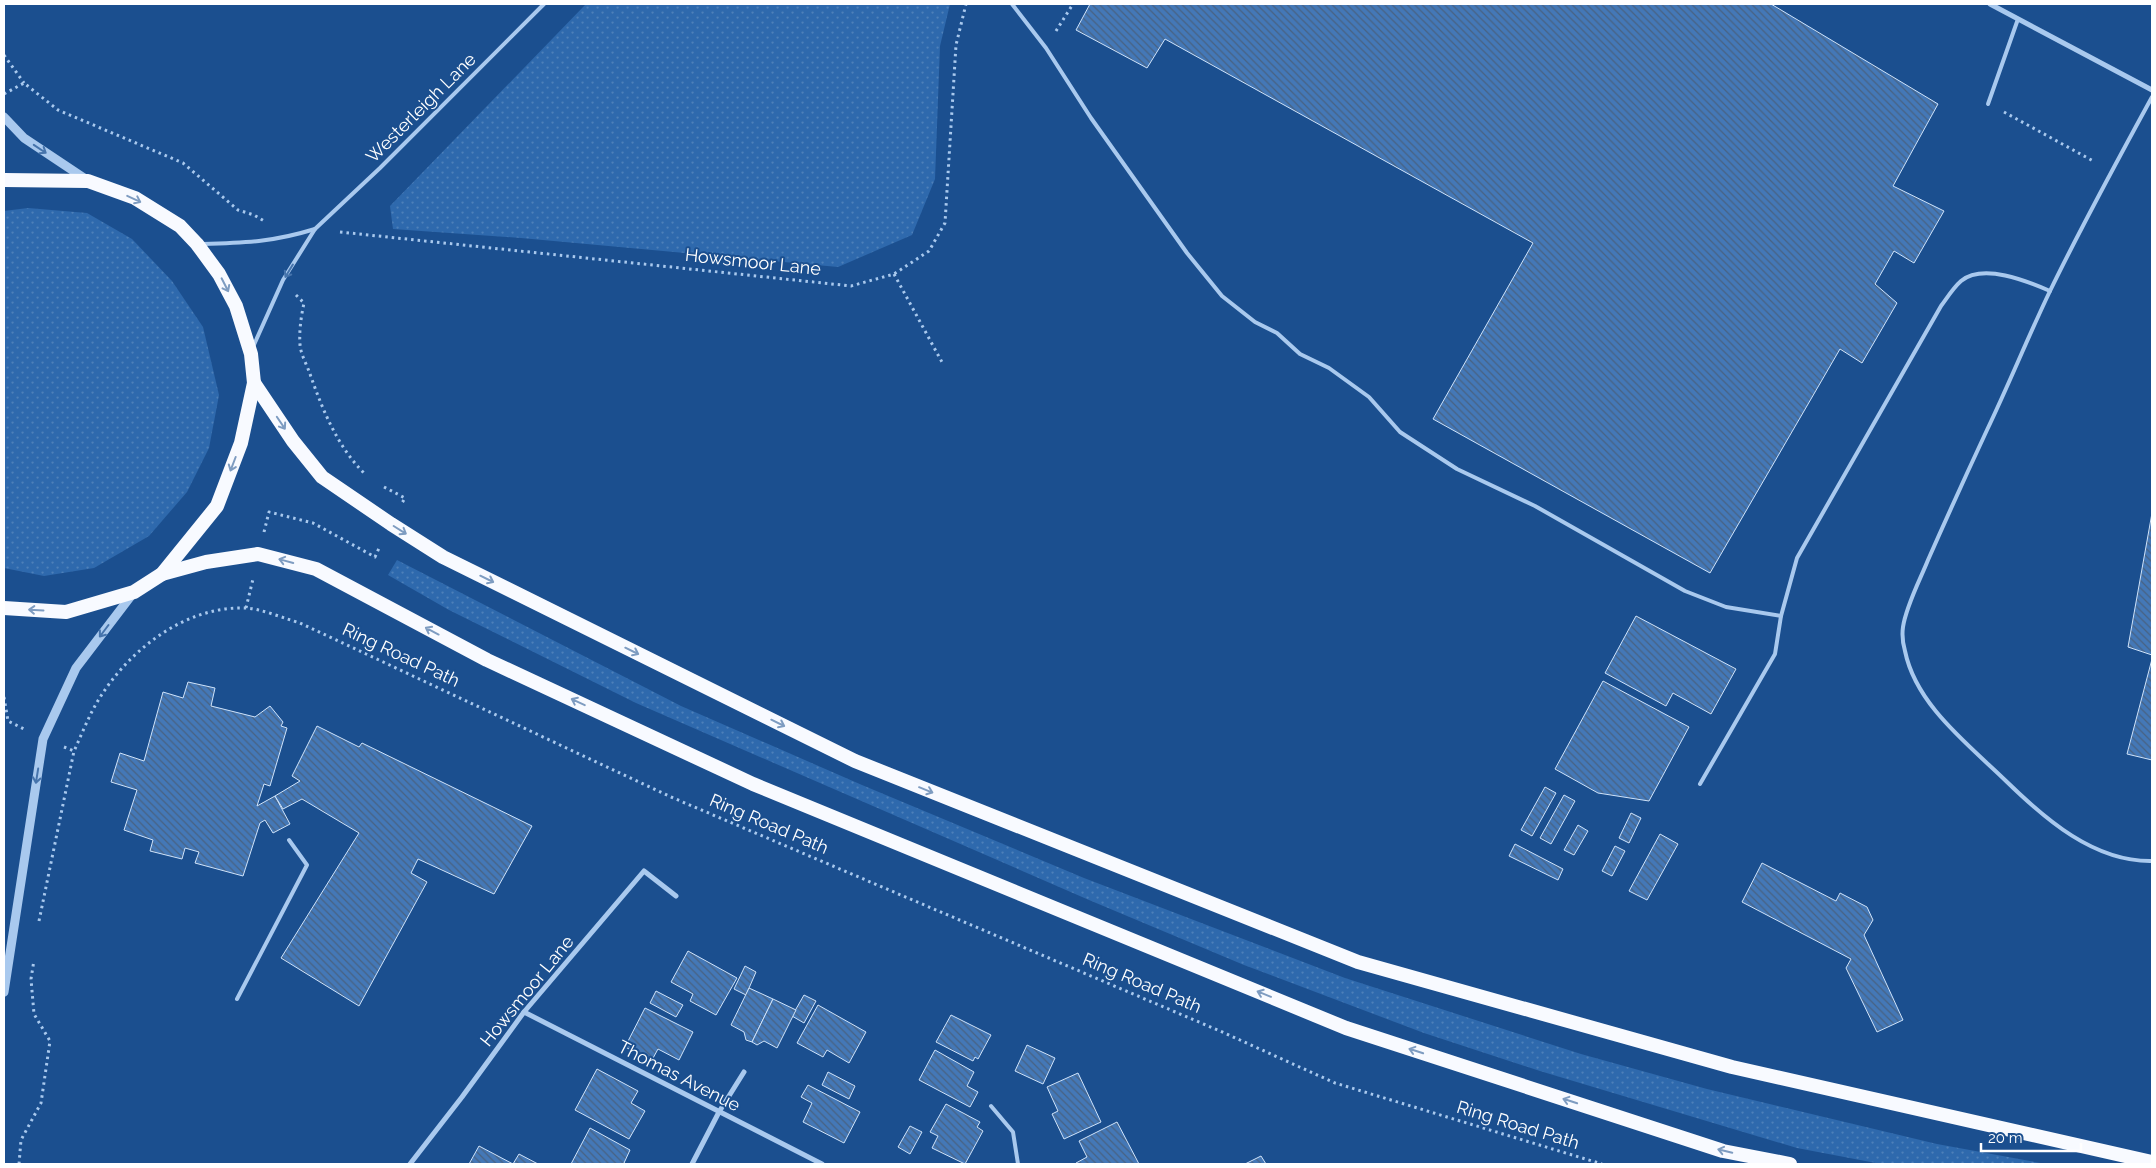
<svg xmlns="http://www.w3.org/2000/svg" width="2156" height="1168" viewBox="0 0 2156 1168" font-family="Raleway,sans-serif">
<defs>
<pattern id="grass-dots" width="8" height="8" patternUnits="userSpaceOnUse" patternTransform="scale(1.25)"><rect width="8" height="8" fill="#2e69ad"/><path d="M2 2h.1M6 6h.1" fill="none" stroke="#4d80b9" stroke-width="1.8" stroke-linecap="round"/></pattern>
<pattern id="building-back-hatch" width="6" height="6" patternUnits="userSpaceOnUse" patternTransform="scale(1.25)"><rect width="6" height="6" fill="#4478b7"/><path d="M-1 5l2 2M0 0l6 6M5-1l2 2" fill="none" stroke="#486282"/></pattern>
</defs>
<rect width="100%" height="100%" fill="#1b4f8f"/>
<g fill="url(#grass-dots)">
<path d="M586,4h364l-10,42 -5,133 -23,56 -74,32 -317,-29 -128,-9 -3,-23z"/>
<path d="M28,208l59,5 45,26 40,42 31,46 16,68 -10,53 -22,44 -38,44 -55,32 -50,8 -40,-8v-357z"/>
<path d="M397,560l284,146 181,79 222,93 261,100 236,76 126,35 230,55 109,20h-165l-84,-16 -257,-77 -116,-38 -180,-68 -155,-65 -453,-197 -187,-93 -61,-35z"/>
</g>
<g fill="url(#building-back-hatch)" stroke="#cfe3fa">
<path d="M1090,4h681l167,100 -45,82 51,25 -30,52 -20,-12 -19,33 22,19 -35,60 -22,-14 -130,224 -277,-154 100,-176 -368,-204 -18,29 -71,-38z"/>
<path d="M2152,513v142l-24,-8z"/>
<path d="M1636,616l100,53 -25,45 -38,-21 -7,13 -61,-33z"/>
<path d="M2152,659v101l-25,-6z"/>
<path d="M1603,681l86,46 -40,74 -51,-8 -43,-24z"/>
<path d="M188,682l27,6 -4,18 44,11 15,-11 13,16 -2,4 6,2 -17,58 -6,-2 -7,22 18,-10 15,28 -17,9 -8,-13 -5,3 -17,53 -48,-13 4,-11 -14,-4 -3,11 -32,-8 3,-11 -29,-10 13,-40 -26,-8 9,-29 24,8 19,-69 20,6z"/>
<path d="M317,726l42,21 3,-4 170,83 -38,68 -76,-35 -7,14 16,9 -68,124 -78,-48 78,-125 -57,-34 -19,10 -8,-13 25,-15 -8,-5z"/>
<path d="M1545,787l11,6 -24,43 -11,-6z"/>
<path d="M1564,795l11,6 -24,43 -11,-6z"/>
<path d="M1631,813l10,5 -12,25 -10,-5z"/>
<path d="M1578,825l10,6 -14,24 -10,-5z"/>
<path d="M1660,834l18,10 -31,56 -18,-9z"/>
<path d="M1515,844l48,25 -5,11 -49,-24z"/>
<path d="M1615,846l10,5 -13,25 -10,-5z"/>
<path d="M1762,863l74,38 4,-8 27,14 6,13 -9,15 39,85 -26,12 -31,-64 5,-9 -109,-57z"/>
<path d="M688,951l49,27 -21,37 -26,-14 3,-7 -22,-12z"/>
<path d="M745,966l11,6 -10,23 -12,-6z"/>
<path d="M749,988l24,11 -21,43 -6,-2 -2,-8 -13,-7z"/>
<path d="M656,991l27,14 -7,12 -26,-14z"/>
<path d="M804,995l12,6 -12,22 -12,-7z"/>
<path d="M773,999l23,11 -19,38 -13,-7 -7,4 -5,-3z"/>
<path d="M818,1005l48,27 -17,31 -22,-13 -4,7 -26,-14z"/>
<path d="M645,1008l48,24 -14,28 -21,-11 -6,11 -27,-13z"/>
<path d="M951,1015l40,20 -13,24 -3,-2 -2,4 -37,-19z"/>
<path d="M1027,1045l28,13 -12,26 -28,-13z"/>
<path d="M935,1050l39,22 -7,14 11,6 -8,15 -51,-27z"/>
<path d="M597,1069l41,22 -7,12 14,8 -16,28 -54,-29z"/>
<path d="M828,1072l27,14 -6,13 -27,-14z"/>
<path d="M1078,1073l23,49 -37,17 -12,-25 6,-3 -11,-24z"/>
<path d="M808,1085l52,27 -16,31 -41,-21 9,-19 -11,-6z"/>
<path d="M946,1104l34,18 -3,5 6,4 -18,33 -33,-16 6,-12 -8,-4z"/>
<path d="M1117,1122l22,42h-62l-1,-1 11,-6 -8,-16z"/>
<path d="M910,1126l12,6 -12,22 -12,-7z"/>
<path d="M590,1128l40,22 -6,13 3,1h-56z"/>
<path d="M479,1146l34,18h-44z"/>
<path d="M519,1154l19,10h-25z"/>
<path d="M1261,1156l5,8h-21z"/>
</g>
<g fill="none" stroke-linecap="round" stroke-linejoin="round">
<g stroke="#a9c9ee" stroke-width="3" stroke-dasharray="2.5 4" stroke-linecap="butt">
<path d="M1056,31l17,-27"/>
<path d="M4,55l20,28"/>
<path d="M4,94l20,-11 34,27 125,53 55,47 16,5 10,6"/>
<path d="M2004,112l91,50"/>
<path d="M340,232l511,54 43,-12 35,-23 16,-28 11,-178 10,-41"/>
<path d="M894,274l49,90"/>
<path d="M296,295l8,8c-3,14 -5,28 -4,42 1,10 7,20 10,29 13,37 28,74 56,101"/>
<path d="M384,487l21,11 -3,5"/>
<path d="M264,532l5,-20 44,11 62,34 5,-11"/>
<path d="M246,608l7,-29"/>
<path d="M4,697l4,24 16,8"/>
<path d="M64,747l10,4c8,-17 15,-36 25,-52 30,-49 86,-93 146,-91 14,0 41,11 55,15l371,174 549,234 115,52 267,81"/>
<path d="M39,921l35,-170"/>
<path d="M19,1164l2,-24 20,-37 9,-62 -16,-27 -3,-35 3,-19"/>
</g>
<g stroke="#a9c9ee" stroke-width="4">
<path d="M1012,4l34,44 45,70 96,135 35,43 33,26 22,11 23,21 29,14 40,29 31,35 57,37 78,37 150,85 41,16 55,9 16,-58 144,-252c6,-8 12,-18 20,-25 22,-18 66,0 89,10"/>
<path d="M2152,97c-35,64 -70,128 -102,194 -22,46 -41,93 -63,139 -20,43 -40,87 -59,130 -8,20 -22,46 -25,67 -1,7 0,17 2,24 11,54 63,93 101,130 39,38 88,81 146,80"/>
<path d="M1988,104l30,-85"/>
<path d="M202,244c43,-1 71,-2 113,-15"/>
<path d="M253,347l30,-67 32,-51 65,-61 164,-164"/>
<path d="M1700,784l75,-130 6,-38"/>
<path d="M237,999l70,-134 -18,-25"/>
<path d="M991,1106l22,26 5,32"/>
</g>
<g stroke="#a9c9ee" stroke-width="5">
<path d="M1990,4l162,86"/>
<path d="M524,1012l298,152"/>
<path d="M410,1164l52,-67 62,-85 120,-141 32,25"/>
<path d="M692,1164l27,-52 25,-40"/>
</g>
<g stroke="#a9c9ee" stroke-width="9">
<path d="M4,117l20,21 63,42"/>
<path d="M4,992l39,-253 33,-71 58,-76"/>
</g>
<g stroke="#f8faff" stroke-width="14">
<path d="M4,180l84,1 47,17 45,28 17,18 22,30 17,32 15,48 3,29 -13,60 -24,63 -55,68 -28,18 -68,20 -62,-4"/>
<path d="M254,383l39,58 29,36 69,47 52,33 412,204 503,201 374,105 420,95"/>
<path d="M162,574l44,-12 52,-8 58,15 171,91 266,124 593,244 377,123 67,13"/>
</g>
</g>
<defs><path id="oneway-shaft" d="M-6 0H5M1.5-3L5.5 0L1.5 3" fill="none" stroke-width="1.6" stroke-linecap="round" stroke-linejoin="round" transform="scale(1.25)"/></defs>
<g stroke="#4674ac">
<use href="#oneway-shaft" transform="translate(40 149) rotate(34)"/>
<use href="#oneway-shaft" transform="translate(289 271) rotate(121)"/>
<use href="#oneway-shaft" transform="translate(104 631) rotate(127)"/>
<use href="#oneway-shaft" transform="translate(37 776) rotate(99)"/>
</g>
<g stroke="#7e9cc1">
<use href="#oneway-shaft" transform="translate(134 199) rotate(25)"/>
<use href="#oneway-shaft" transform="translate(225 285) rotate(63)"/>
<use href="#oneway-shaft" transform="translate(281 423) rotate(56)"/>
<use href="#oneway-shaft" transform="translate(233 464) rotate(111)"/>
<use href="#oneway-shaft" transform="translate(400 530) rotate(32)"/>
<use href="#oneway-shaft" transform="translate(286 561) rotate(-165)"/>
<use href="#oneway-shaft" transform="translate(487 579) rotate(26)"/>
<use href="#oneway-shaft" transform="translate(36 610) rotate(-177)"/>
<use href="#oneway-shaft" transform="translate(432 631) rotate(-152)"/>
<use href="#oneway-shaft" transform="translate(632 651) rotate(26)"/>
<use href="#oneway-shaft" transform="translate(578 702) rotate(-155)"/>
<use href="#oneway-shaft" transform="translate(778 723) rotate(26)"/>
<use href="#oneway-shaft" transform="translate(926 790) rotate(22)"/>
<use href="#oneway-shaft" transform="translate(1264 994) rotate(-158)"/>
<use href="#oneway-shaft" transform="translate(1416 1051) rotate(-162)"/>
<use href="#oneway-shaft" transform="translate(1570 1101) rotate(-162)"/>
<use href="#oneway-shaft" transform="translate(1725 1151) rotate(-166)"/>
</g>
<g text-anchor="middle" stroke-width="4" stroke-linejoin="round" paint-order="stroke">
<g font-size="18" fill="#fff" stroke="#1b4f8f">
<text transform="translate(421 108) rotate(-45)" y="6">Westerleigh Lane</text>
<text transform="translate(753 262) rotate(6)" y="6">Howsmoor Lane</text>
<text transform="translate(401 655) rotate(25)" y="6">Ring Road Path</text>
<text transform="translate(769 824) rotate(23)" y="6">Ring Road Path</text>
<text transform="translate(1142 983) rotate(23)" y="6">Ring Road Path</text>
<text transform="translate(527 991) rotate(-51)" y="6">Howsmoor Lane</text>
<text transform="translate(679 1076) rotate(27)" y="6">Thomas Avenue</text>
<text transform="translate(1518 1125) rotate(17)" y="6">Ring Road Path</text>
</g>
</g>
<rect width="2156" height="1168" fill="none" stroke="#ffffff" stroke-width="10"/>
<path d="M1981 1143v8h100v-8" fill="none" stroke="#ffffff" stroke-width="2.5"/>
<text x="1988" y="1143" font-size="15" fill="#ffffff" stroke="#1b4f8f" stroke-width="4" paint-order="stroke">20 m</text>
</svg>
